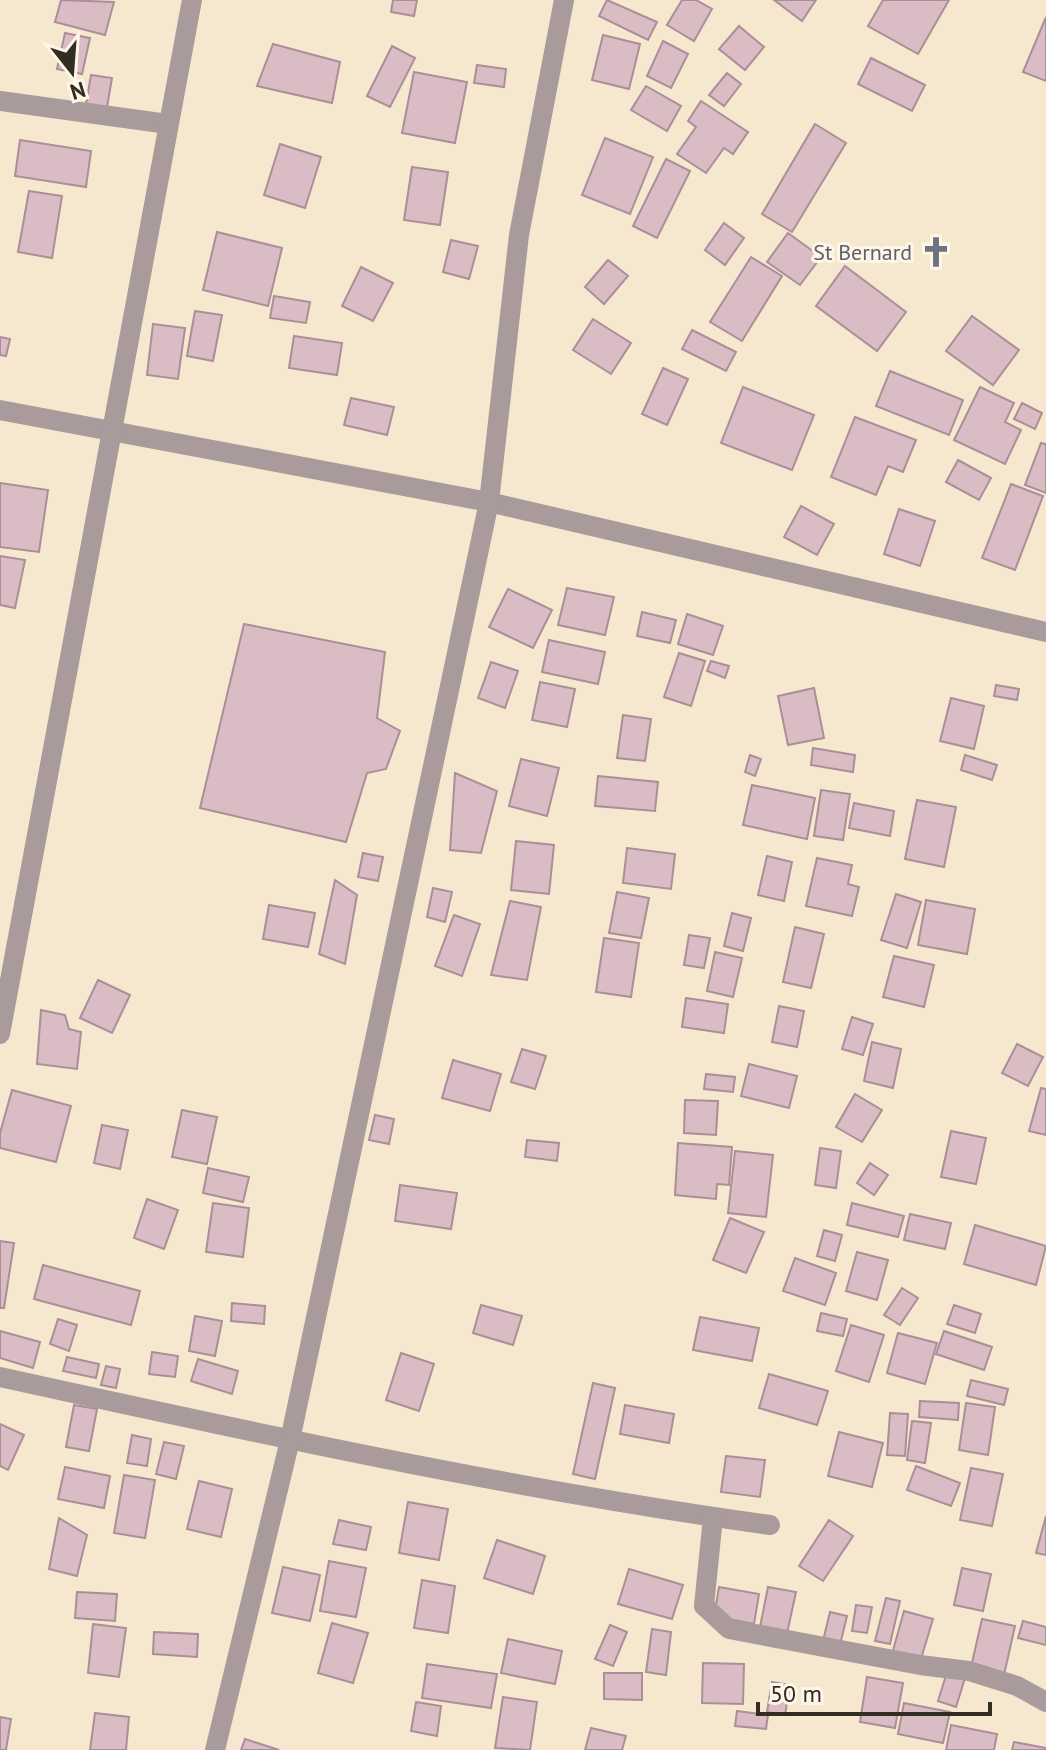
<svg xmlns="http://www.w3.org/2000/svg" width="1046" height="1750" viewBox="0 0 1046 1750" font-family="'PT Sans',sans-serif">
<rect width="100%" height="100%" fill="#f6e8cf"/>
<g fill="#dabcc5" stroke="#ab8e97" stroke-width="2">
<path d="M61,0l53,2 -9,33 -50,-13z"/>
<path d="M393,0h24l-3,16 -23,-4z"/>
<path d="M607,0l50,22 -9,18 -49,-24z"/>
<path d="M682,0h14l16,9 -18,32 -27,-16z"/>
<path d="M774,0h42l-14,21z"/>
<path d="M883,0h66l-31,54 -50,-28z"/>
<path d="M1046,17v64l-23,-9z"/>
<path d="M739,26l25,21 -19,23 -26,-21z"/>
<path d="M65,33l25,5 -8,36 -25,-5z"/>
<path d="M603,35l37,9 -11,45 -37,-9z"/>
<path d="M663,41l25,13 -17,34 -24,-12z"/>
<path d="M273,44l67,18 -8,41 -75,-17z"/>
<path d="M392,46l23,12 -25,49 -23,-11z"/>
<path d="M871,58l54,27 -13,26 -54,-27z"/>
<path d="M477,65l29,4 -2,18 -30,-4z"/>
<path d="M414,72l53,10 -12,61 -53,-10z"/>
<path d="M727,73l14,11 -17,22 -15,-11z"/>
<path d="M91,75l21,3 -6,35 -21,-3z"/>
<path d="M646,86l35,20 -14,25 -36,-21z"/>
<path d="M701,101l47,31 -15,22 -9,-6 -18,25 -29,-19 19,-27 -8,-6z"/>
<path d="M815,124l31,19 -54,89 -30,-18z"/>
<path d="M605,138l48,19 -23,57 -48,-19z"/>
<path d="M20,140l71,11 -5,36 -71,-11z"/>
<path d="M280,144l41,13 -16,51 -41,-13z"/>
<path d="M666,159l24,12 -33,67 -24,-12z"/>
<path d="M412,167l36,5 -8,53 -36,-5z"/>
<path d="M29,191l33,5 -10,62 -34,-6z"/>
<path d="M724,223l20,15 -19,27 -20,-15z"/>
<path d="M217,232l65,16 -14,58 -65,-16z"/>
<path d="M788,233l33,24 -21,28 -33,-23z"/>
<path d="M451,240l27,6 -9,33 -26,-7z"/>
<path d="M751,257l31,19 -40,65 -32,-19z"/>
<path d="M608,260l20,16 -24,28 -19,-17z"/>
<path d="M845,266l61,46 -29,39 -61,-45z"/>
<path d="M361,267l32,16 -20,38 -31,-15z"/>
<path d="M274,296l36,6 -4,21 -36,-5z"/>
<path d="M195,311l27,4 -9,46 -26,-5z"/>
<path d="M972,316l47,34 -26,35 -47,-34z"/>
<path d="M593,319l38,24 -20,31 -38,-24z"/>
<path d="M153,324l32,4 -7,51 -31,-4z"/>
<path d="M692,330l44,22 -10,19 -44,-22z"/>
<path d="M294,336l48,7 -5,32 -48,-7z"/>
<path d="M0,337l10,2 -4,17 -6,-1z"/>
<path d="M663,368l25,11 -21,46 -25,-11z"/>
<path d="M890,371l73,29 -14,35 -73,-29z"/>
<path d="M743,387l71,28 -22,55 -71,-27z"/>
<path d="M980,387l34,16 -9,19 16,8 -16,34 -51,-24z"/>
<path d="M351,398l43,9 -7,28 -43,-10z"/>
<path d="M1022,403l20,10 -7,16 -21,-10z"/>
<path d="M855,417l61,23 -13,32 -15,-6 -12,29 -45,-18z"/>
<path d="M1041,443l5,1v49l-21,-8z"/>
<path d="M958,460l33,18 -12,22 -33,-18z"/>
<path d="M0,483l48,7 -9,62 -39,-5z"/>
<path d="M1011,484l32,12 -28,74 -33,-12z"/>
<path d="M801,506l33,18 -17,31 -33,-18z"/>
<path d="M899,509l36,12 -15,45 -36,-12z"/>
<path d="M0,556l25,4 -10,48 -15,-3z"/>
<path d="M567,588l47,9 -9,38 -47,-10z"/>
<path d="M508,589l44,21 -19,38 -44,-21z"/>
<path d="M642,612l34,8 -6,23 -33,-7z"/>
<path d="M687,614l36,12 -10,29 -35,-11z"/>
<path d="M244,624l141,28 -8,66 23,13 -14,38 -19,4 -21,69 -146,-34z"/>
<path d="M549,640l56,12 -7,32 -56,-12z"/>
<path d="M679,653l26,8 -14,45 -27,-9z"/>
<path d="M711,661l18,5 -4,12 -18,-7z"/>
<path d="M491,662l27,9 -13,37 -27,-10z"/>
<path d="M540,682l35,7 -8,38 -35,-7z"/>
<path d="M996,685l23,4 -2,11 -23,-4z"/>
<path d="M814,688l10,50 -36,7 -10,-49z"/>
<path d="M951,698l33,8 -10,43 -34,-8z"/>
<path d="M623,715l28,4 -6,42 -28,-3z"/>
<path d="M813,748l42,7 -2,17 -42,-7z"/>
<path d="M750,755l11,4 -6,17 -10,-4z"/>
<path d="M965,755l32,10 -5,15 -31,-10z"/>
<path d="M521,759l38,9 -12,48 -38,-10z"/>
<path d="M455,773l42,18 -16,62 -31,-3z"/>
<path d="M598,776l60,6 -3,29 -60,-5z"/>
<path d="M752,785l63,13 -8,41 -64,-14z"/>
<path d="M821,790l29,4 -7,46 -29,-4z"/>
<path d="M917,800l39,7 -12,60 -39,-8z"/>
<path d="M854,803l40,8 -4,25 -41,-8z"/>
<path d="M516,841l38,4 -5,49 -38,-4z"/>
<path d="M627,848l48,6 -4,35 -48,-6z"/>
<path d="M363,853l20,4 -5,24 -20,-4z"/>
<path d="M767,856l25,6 -8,39 -26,-6z"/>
<path d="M817,858l35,7 -4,19 11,3 -7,29 -46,-10z"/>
<path d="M335,880l22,15 -12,69 -26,-10z"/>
<path d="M433,888l19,4 -7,30 -18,-5z"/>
<path d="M617,892l32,6 -8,40 -32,-5z"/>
<path d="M896,894l25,8 -14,46 -26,-8z"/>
<path d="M926,900l49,9 -8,45 -49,-9z"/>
<path d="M510,901l31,6 -14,73 -36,-5z"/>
<path d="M269,905l46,8 -7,34 -45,-8z"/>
<path d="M732,913l19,5 -8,33 -19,-5z"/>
<path d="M454,915l26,9 -18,52 -27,-10z"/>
<path d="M795,927l29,7 -13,54 -28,-6z"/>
<path d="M689,935l21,3 -6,30 -20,-3z"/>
<path d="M604,938l35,5 -8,54 -35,-5z"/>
<path d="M715,952l27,6 -9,39 -26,-6z"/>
<path d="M894,956l40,9 -10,42 -41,-10z"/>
<path d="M98,980l32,15 -18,38 -32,-15z"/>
<path d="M686,998l42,6 -4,29 -42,-6z"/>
<path d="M779,1006l25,5 -7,36 -25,-5z"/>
<path d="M41,1010l24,5 4,14 12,3 -4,37 -40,-5z"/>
<path d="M852,1017l21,7 -10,31 -21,-6z"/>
<path d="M872,1042l29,7 -8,39 -29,-7z"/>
<path d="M1017,1044l26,13 -15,29 -26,-13z"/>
<path d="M522,1049l24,7 -11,33 -24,-7z"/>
<path d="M453,1060l48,14 -11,37 -48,-13z"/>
<path d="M749,1064l48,12 -8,32 -48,-12z"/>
<path d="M706,1074l29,3 -2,15 -29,-3z"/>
<path d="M1041,1088l5,1v46l-17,-4z"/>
<path d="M12,1090l59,16 -15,56 -56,-14v-15z"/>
<path d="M855,1094l27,16 -20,32 -26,-15z"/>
<path d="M685,1100l33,1 -2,34 -32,-2z"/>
<path d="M182,1110l35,7 -10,47 -35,-7z"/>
<path d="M375,1115l19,4 -5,25 -20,-4z"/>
<path d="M102,1125l26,5 -8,39 -26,-6z"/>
<path d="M951,1131l35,7 -10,46 -35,-7z"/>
<path d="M527,1140l32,3 -2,18 -32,-4z"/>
<path d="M678,1143l54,4 -3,38 -12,-1 -1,15 -41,-4z"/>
<path d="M820,1148l21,3 -5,37 -21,-3z"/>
<path d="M735,1151l38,4 -7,62 -38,-4z"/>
<path d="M870,1163l18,12 -14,20 -17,-12z"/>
<path d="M208,1168l41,9 -6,25 -40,-9z"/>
<path d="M400,1185l57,8 -6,36 -56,-8z"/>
<path d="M147,1199l31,11 -14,39 -30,-11z"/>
<path d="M213,1203l36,5 -6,49 -37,-5z"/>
<path d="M852,1203l52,13 -6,21 -51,-12z"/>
<path d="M910,1214l41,9 -6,26 -41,-9z"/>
<path d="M730,1218l34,14 -18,41 -33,-13z"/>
<path d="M975,1225l71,21 -10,39 -72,-21z"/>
<path d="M824,1230l18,5 -7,26 -18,-5z"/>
<path d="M0,1241l14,2 -10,65h-4z"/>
<path d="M857,1252l31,8 -11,40 -31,-9z"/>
<path d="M795,1258l41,15 -11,32 -42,-14z"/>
<path d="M43,1265l97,26 -9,34 -97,-26z"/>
<path d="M902,1288l16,10 -18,27 -16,-10z"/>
<path d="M232,1303l33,3 -1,18 -33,-3z"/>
<path d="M481,1305l41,11 -9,29 -40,-12z"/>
<path d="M954,1305l27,9 -6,19 -28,-9z"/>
<path d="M821,1313l26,6 -4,17 -26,-5z"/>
<path d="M195,1316l27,5 -7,35 -26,-5z"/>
<path d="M700,1317l59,11 -7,33 -59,-11z"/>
<path d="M58,1319l19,6 -8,26 -19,-7z"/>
<path d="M851,1325l33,10 -15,47 -33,-11z"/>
<path d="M0,1331l40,11 -7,26 -33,-10z"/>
<path d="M944,1331l48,16 -8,23 -48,-16z"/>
<path d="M898,1333l39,10 -12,41 -38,-11z"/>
<path d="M152,1352l26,4 -3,21 -26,-3z"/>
<path d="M401,1353l33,11 -15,47 -33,-11z"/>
<path d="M67,1357l32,7 -3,14 -33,-7z"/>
<path d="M198,1359l40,12 -6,23 -41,-13z"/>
<path d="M106,1366l14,3 -4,19 -15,-3z"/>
<path d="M769,1374l59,17 -11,34 -58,-17z"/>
<path d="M971,1380l37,9 -4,16 -37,-9z"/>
<path d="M593,1383l22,5 -20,91 -22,-5z"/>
<path d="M920,1401l39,2 -1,17 -39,-3z"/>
<path d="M966,1403l29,4 -7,48 -29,-5z"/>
<path d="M74,1405l23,4 -8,42 -23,-4z"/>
<path d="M625,1405l49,9 -5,29 -49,-9z"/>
<path d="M890,1413l18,1 -3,42 -18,-1z"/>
<path d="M912,1421l19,2 -6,40 -18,-3z"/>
<path d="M0,1424l24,11 -16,35 -8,-4z"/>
<path d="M839,1432l44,11 -11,44 -44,-11z"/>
<path d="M132,1435l19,4 -4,27 -20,-3z"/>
<path d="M164,1442l20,4 -8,33 -20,-5z"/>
<path d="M726,1456l39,4 -5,37 -39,-5z"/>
<path d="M916,1466l44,17 -9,23 -44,-16z"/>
<path d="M65,1467l45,9 -6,32 -46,-9z"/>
<path d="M971,1468l32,6 -11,52 -32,-6z"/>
<path d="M124,1475l31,5 -10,58 -31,-5z"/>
<path d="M199,1481l33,8 -11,48 -34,-8z"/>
<path d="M408,1502l40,7 -9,51 -40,-7z"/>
<path d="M1046,1516v39l-10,-2z"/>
<path d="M59,1518l28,17 -10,41 -28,-7z"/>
<path d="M339,1520l32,7 -5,23 -33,-6z"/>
<path d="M829,1520l24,16 -30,45 -24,-15z"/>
<path d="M497,1540l48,16 -12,38 -49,-16z"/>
<path d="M329,1561l37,7 -10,49 -36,-6z"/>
<path d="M283,1567l37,8 -10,46 -38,-8z"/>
<path d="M962,1568l29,6 -8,37 -29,-6z"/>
<path d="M629,1569l54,16 -11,34 -54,-15z"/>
<path d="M422,1580l33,6 -7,47 -34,-5z"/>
<path d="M719,1587l40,7 -5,30 -40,-8z"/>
<path d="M768,1587l28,5 -10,46 -27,-6z"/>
<path d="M77,1592l40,2 -2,27 -40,-3z"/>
<path d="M886,1598l14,3 -10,43 -15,-3z"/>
<path d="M856,1605l16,2 -5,26 -15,-2z"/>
<path d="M904,1611l29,8 -13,43 -28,-8z"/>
<path d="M830,1612l17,4 -8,33 -17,-4z"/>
<path d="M982,1619l33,7 -11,49 -33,-8z"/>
<path d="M1023,1621l23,6v18l-28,-7z"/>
<path d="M332,1623l36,10 -15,50 -35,-10z"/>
<path d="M93,1624l33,4 -7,49 -31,-4z"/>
<path d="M610,1625l17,7 -14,34 -18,-7z"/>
<path d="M652,1629l19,3 -5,43 -20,-3z"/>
<path d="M154,1632l44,2 -1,23 -44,-3z"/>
<path d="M508,1639l54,12 -7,33 -54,-11z"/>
<path d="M703,1663l41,1 -1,40 -41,-1z"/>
<path d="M427,1664l70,10 -6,34 -69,-10z"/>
<path d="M947,1672l18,6 -9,29 -18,-6z"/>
<path d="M604,1673h38v27l-38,-1z"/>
<path d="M867,1677l36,6 -8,45 -35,-6z"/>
<path d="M772,1682l18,3 -5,30 -18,-3z"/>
<path d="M503,1697l34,5 -7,48 -35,-2z"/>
<path d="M416,1702l25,4 -4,30 -26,-5z"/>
<path d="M904,1703l46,9 -7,31 -45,-9z"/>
<path d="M737,1711l31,4 -2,14 -31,-3z"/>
<path d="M95,1713l34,4 -3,33h-36z"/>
<path d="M0,1717l11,2 -5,31h-6z"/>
<path d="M951,1725l46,9 -3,16h-48z"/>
<path d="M591,1728l35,8 -4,14h-37z"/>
<path d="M245,1739l34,11h-38z"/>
<path d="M1014,1742l32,6v2h-34z"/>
</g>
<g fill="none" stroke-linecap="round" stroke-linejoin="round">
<g stroke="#a99b9b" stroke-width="20">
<path d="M0,101l168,23"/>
<path d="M0,410l489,92 557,130"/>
<path d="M0,1034l192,-1034"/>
<path d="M0,1377c255,56 511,112 770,148"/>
<path d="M713,1517l-9,89 25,23 191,36 49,6 48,15 29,16"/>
<path d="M215,1750l75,-310 199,-938 30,-267 45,-235"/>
</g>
</g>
<defs>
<symbol id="church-bare" viewBox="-9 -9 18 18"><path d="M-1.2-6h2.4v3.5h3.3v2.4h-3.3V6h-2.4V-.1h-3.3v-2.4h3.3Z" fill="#6b7280" stroke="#fff6e7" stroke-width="2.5" paint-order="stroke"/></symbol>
</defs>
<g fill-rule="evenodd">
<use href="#church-bare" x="914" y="230" width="44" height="44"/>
</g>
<g text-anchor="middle" stroke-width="6" stroke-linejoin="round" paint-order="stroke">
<g font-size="22" fill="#5b616d" stroke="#fff6e7" text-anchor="end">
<text x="912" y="260">St Bernard</text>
</g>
</g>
<g transform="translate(72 72) rotate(163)" stroke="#fff6e7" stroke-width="6" paint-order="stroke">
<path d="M0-6L14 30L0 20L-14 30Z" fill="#322d23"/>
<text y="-12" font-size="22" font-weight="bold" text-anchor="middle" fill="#322d23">N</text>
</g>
<path d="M758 1702v12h232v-12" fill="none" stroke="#322d23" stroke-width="4"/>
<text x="770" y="1702" font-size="24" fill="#322d23" stroke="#fff6e7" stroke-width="6" paint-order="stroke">50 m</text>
</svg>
